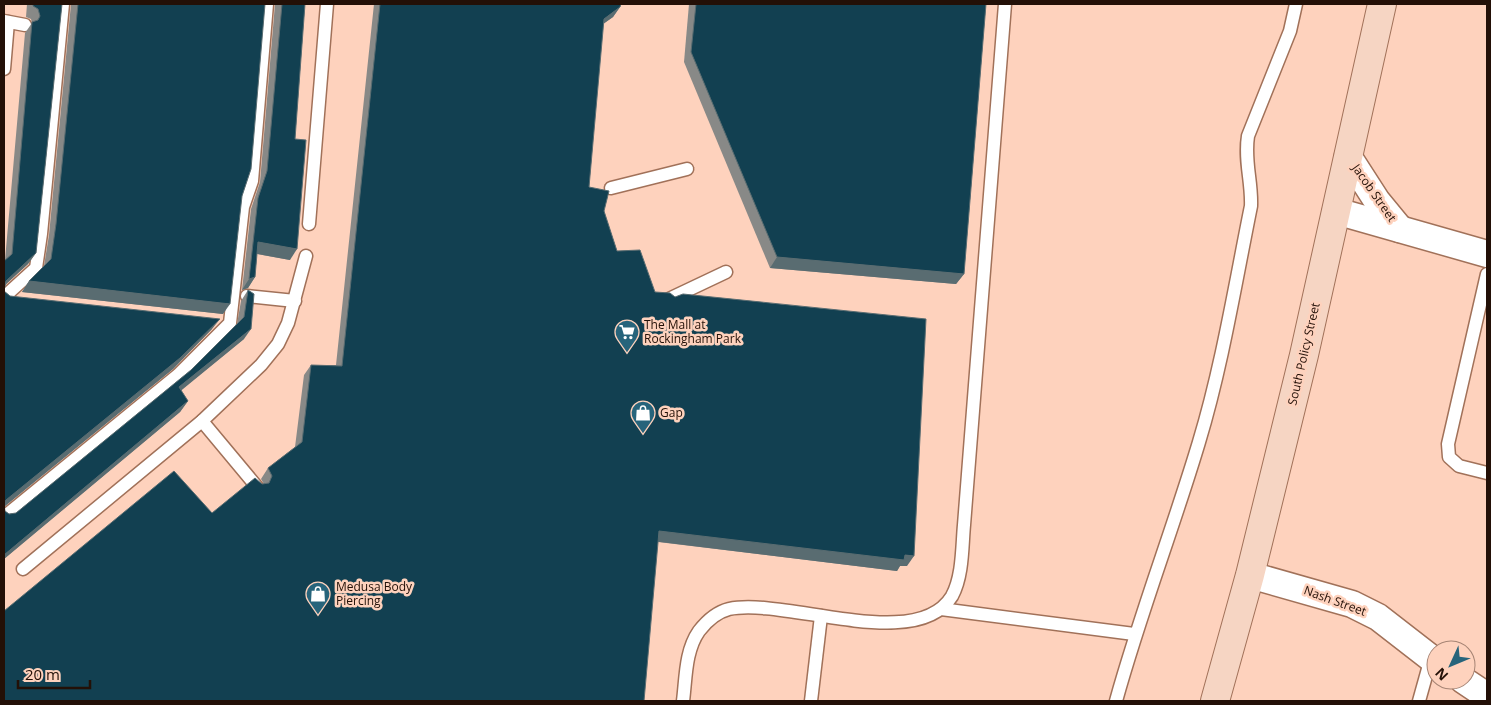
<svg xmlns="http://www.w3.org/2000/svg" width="1491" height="705" viewBox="0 0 1491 705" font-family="'Open Sans',sans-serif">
<rect width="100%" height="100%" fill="#fed2bd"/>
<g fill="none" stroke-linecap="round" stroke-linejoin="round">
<defs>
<g id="lane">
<path d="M4,21l21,4"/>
<path d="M4,69l4,-47"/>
<path d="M611,188l76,-19"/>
<path d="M309,224l18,-220"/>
<path d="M1487,274l-39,170 1,13 10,9 28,7"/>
<path d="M247,296l48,5"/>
<path d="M4,297l32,-29 5,-34 22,-230"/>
<path d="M669,299l57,-27"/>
<path d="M202,421l55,66"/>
<path d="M4,517l174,-142 52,-52 13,-116 9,-26 15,-177"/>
<path d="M23,569l179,-148 59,-56 17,-21 10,-21 18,-67"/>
<path d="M941,609l193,25"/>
<path d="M683,701c3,-23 2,-50 16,-70 7,-9 18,-19 30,-22 56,-12 188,45 223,-13 11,-20 10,-50 12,-71l41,-521"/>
<path d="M811,701l10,-85"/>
<path d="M1116,701c24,-87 57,-172 83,-259 23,-76 36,-157 52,-236 1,-25 -7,-45 -3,-70l42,-105 6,-27"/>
<path d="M1419,701l12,-43"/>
</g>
<g id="street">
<path d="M1348,156l29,45 23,28"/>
<path d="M1336,211l151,43"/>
<path d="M1250,575l102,29 26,13 58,45"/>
<path d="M1463,680l24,16"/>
</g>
<path id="secondary" d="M1215,701l35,-126 54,-220 78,-351"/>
</defs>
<use href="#lane" stroke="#a17159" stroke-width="15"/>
<use href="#street" stroke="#a17159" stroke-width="29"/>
<use href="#secondary" stroke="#a17159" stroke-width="30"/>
<use href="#lane" stroke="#fff" stroke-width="12"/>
<use href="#street" stroke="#fff" stroke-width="26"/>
<use href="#secondary" stroke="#f6d5c3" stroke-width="28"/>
</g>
<g fill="#888987">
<path d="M27,4h35l-26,249 -8,11 -23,21 -1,6 6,5 202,33 -39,40 -169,137 1,5 4,3 7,-1 175,-143 46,-46 4,-23 7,-11 -4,49 -63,51 7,11 -8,11 -176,147v-298l1,-1 20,-227 7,-10 -1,-4 -5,-2z"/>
<path d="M71,4h194l-23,192 -19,118 -201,-22 7,-11 15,-15 5,-31z"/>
<path d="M275,4h30l-10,135 -5,121 -33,-6 -2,23 -7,11 -6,2 9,-81 9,-27z"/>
<path d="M374,4h247l-1,3 -7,10 -10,7 -14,163 15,24 13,40 290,315h-7l-3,5 -239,-29 -446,-29 52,-29 -3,-5 7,-11 27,-21 9,-72 7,-10h25z"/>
<path d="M689,4h297l-22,270 -8,10 -186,-16 -86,-206z"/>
</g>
<g fill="#596c71">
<path d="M620,7l-7,10 -17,12 8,-10z"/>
<path d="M258,242l39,7 -7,11 -38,-7z"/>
<path d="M36,253l-8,11 -24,22 2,-5z"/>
<path d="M777,257l187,17 -8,10 -186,-16z"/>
<path d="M255,277l-7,11 -6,2 7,-11z"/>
<path d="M29,281l201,23 -7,10 -201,-22z"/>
<path d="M220,319l-8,10 -39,40 -169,138v-3l2,-4z"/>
<path d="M251,329l-7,10 -72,59 7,-11z"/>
<path d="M188,401l-8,11 -176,147v-4z"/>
<path d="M659,531l246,24 9,1 -7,10h-7l-3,5 -245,-30z"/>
</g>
<g fill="#124051" stroke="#596c71">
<path d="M33,4h29l-26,249 -30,28 -2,10 6,5 210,23 -40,39 -174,142 -2,4v-243l8,-7 20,-232 6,-2 2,-4 -2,-7 -5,-3z"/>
<path d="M78,4h187l-14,165 -9,27 -12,108 -201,-23 22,-22 5,-35z"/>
<path d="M282,4h23l-10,135 11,1 -9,109 -39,-7 -3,35 -6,2 9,-81 9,-27z"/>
<path d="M380,4h241l-1,3 -16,12 -15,168 20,4 -5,20 13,40 23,-1 15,42 15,1 5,4 8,-3 243,25 -12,237 -9,-1 -1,5 -245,-29 -15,170h-640v-90l170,-140 38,42 43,-35 7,6 7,-1 3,-7 -4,-8 34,-26 9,-77 31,1z"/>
<path d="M696,4h290l-22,270 -187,-17 -86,-205z"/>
<path d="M248,290l6,4 -3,35 -72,58 9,14 -184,154v-50l1,6 4,3 7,-1 175,-143 53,-53z"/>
</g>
<defs>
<symbol id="supermarket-pin" viewBox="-11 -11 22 30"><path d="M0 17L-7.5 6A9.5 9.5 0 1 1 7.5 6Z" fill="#27647b" stroke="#fed2bd"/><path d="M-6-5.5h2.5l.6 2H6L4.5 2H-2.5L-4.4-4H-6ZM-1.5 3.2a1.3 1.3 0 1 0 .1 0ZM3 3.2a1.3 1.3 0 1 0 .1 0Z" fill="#fff"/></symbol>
<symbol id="shop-pin" viewBox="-11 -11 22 30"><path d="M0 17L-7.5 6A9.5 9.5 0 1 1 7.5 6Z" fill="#27647b" stroke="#fed2bd"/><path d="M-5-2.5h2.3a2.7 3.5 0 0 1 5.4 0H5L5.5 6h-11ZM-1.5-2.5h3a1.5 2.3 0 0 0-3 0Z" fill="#fff"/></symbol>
</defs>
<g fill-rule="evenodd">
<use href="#supermarket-pin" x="613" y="318" width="28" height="38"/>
<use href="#shop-pin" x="629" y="399" width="28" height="38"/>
<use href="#shop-pin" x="304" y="580" width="28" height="38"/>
</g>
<g text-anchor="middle" stroke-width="5" stroke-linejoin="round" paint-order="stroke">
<g font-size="12" fill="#231007" stroke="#fed2bd">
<text transform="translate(1374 193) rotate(55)" y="4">Jacob Street</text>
<text transform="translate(1304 354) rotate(-77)" y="4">South Policy Street</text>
<text transform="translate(1335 601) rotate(20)" y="4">Nash Street</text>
</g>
<g font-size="12" fill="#231007" stroke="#fed2bd" text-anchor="start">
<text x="644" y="329">The Mall at<tspan x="644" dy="14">Rockingham Park</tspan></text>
<text x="660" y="417">Gap</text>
<text x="336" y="591">Medusa Body<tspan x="336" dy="14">Piercing</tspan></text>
</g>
</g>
<rect width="1491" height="705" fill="none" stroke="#231007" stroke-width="10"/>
<g transform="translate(1451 665) rotate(226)"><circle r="24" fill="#fed2bd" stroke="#a68474"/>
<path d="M0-4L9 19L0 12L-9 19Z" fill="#27647b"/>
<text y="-8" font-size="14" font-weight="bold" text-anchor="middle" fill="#231007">N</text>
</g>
<path d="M18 680v8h72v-8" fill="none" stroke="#231007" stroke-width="2.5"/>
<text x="25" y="680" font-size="15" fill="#231007" stroke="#fed2bd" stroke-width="4" paint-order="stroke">20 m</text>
</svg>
